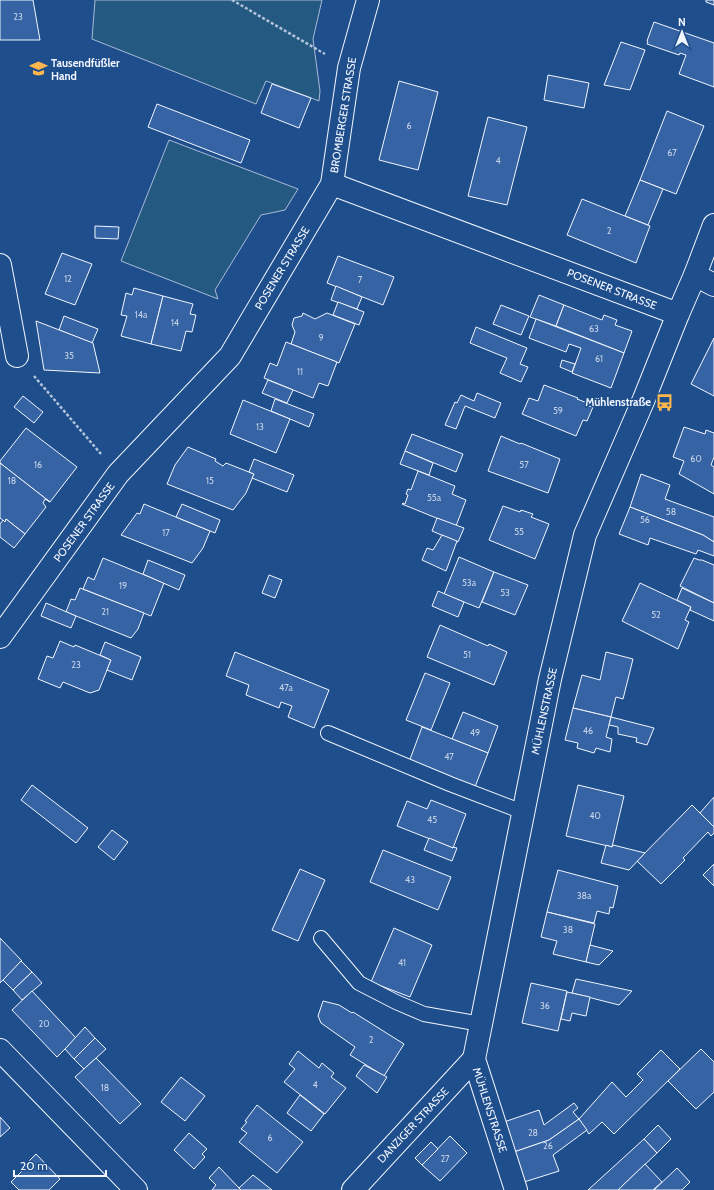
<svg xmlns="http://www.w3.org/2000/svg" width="714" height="1190" viewBox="0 0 714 1190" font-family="Cabin,sans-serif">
<rect width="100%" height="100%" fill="#1f4e8c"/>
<g fill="#245a82" stroke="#a8bbd7">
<path d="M95,0h227l-9,39 7,52 -1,10 -53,-20 -10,23 -164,-65z"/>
<path d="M169,140l129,49 -13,21 -24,5 -46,75 3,9 -97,-38z"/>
</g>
<g fill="#3563a3" stroke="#f2f6ff">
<path d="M0,0h33l7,40h-40z"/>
<path d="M706,0h8v5l-8,-3z"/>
<path d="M654,22l60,21v44l-35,-13 7,-19 -6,-2 -1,2 -32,-11 1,-2 -1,-1z"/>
<path d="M621,42l24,8 -15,40 -26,-5z"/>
<path d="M548,75l41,8 -5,25 -40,-8z"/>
<path d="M399,81l39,11 -20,78 -39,-10z"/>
<path d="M272,84l39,14 -12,30 -38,-15z"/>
<path d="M157,104l93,36 -9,23 -93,-36z"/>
<path d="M667,111l37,15 -28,68 -36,-14z"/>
<path d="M488,117l39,10 -20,78 -39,-9z"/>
<path d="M640,180l23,9 -15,36 -23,-9z"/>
<path d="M582,199l68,27 -14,37 -69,-28z"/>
<path d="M95,226l24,1 -1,12 -23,-1z"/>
<path d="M62,253l30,11 -17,41 -30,-11z"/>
<path d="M338,256l56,21 -11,28 -56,-22z"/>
<path d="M336,286l26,11 -5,12 -26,-9z"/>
<path d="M134,288l29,8 -12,48 -30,-8 6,-20 -6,-1 5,-22 6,2z"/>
<path d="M539,295l25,10 -8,21 -26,-9z"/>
<path d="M163,296l30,8 -3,10 6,1 -4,17 -6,-1 -5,20 -30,-7z"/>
<path d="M338,302l26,10 -5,13 -26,-10z"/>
<path d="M501,305l28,11 -8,19 -28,-11z"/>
<path d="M564,305l38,15 2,-5 13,5 -2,5 17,6 -8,22 -68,-27z"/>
<path d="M303,313l12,6 12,-6 28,11 -16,39 -48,-19 4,-12 -3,-7 2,-7 8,-2z"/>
<path d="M64,316l34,13 -6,14 -33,-13z"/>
<path d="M536,319l88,34 -13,35 -39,-15 9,-25 -12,-4 -3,8 -37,-14z"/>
<path d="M36,321l57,22 7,30 -56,-3z"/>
<path d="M476,327l51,21 -7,16 8,3 -7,15 -21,-9 7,-15 -37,-15z"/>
<path d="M714,338v58l-23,-12z"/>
<path d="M286,342l51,20 -9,24 -9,-3 -6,15 -49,-20 6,-15 7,3z"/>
<path d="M562,360l13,4 -3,8 -12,-5z"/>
<path d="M268,380l25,10 -6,13 -25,-10z"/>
<path d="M544,385l34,13 -1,1 13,5 -1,2 4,1 -6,14 -4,-1 -7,16 -54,-22 7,-16 9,3z"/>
<path d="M477,393l24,10 -6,15 -30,-12 -9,23 -11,-4 10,-23 2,1 4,-8 13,6z"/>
<path d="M23,396l20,16 -9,11 -20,-16z"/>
<path d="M275,399l39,15 -5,13 -38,-16z"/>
<path d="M243,400l47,19 -14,34 -46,-19z"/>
<path d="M684,427l21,7 1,-4 8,3v24l-3,8 3,2v27l-35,-20 5,-13 -11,-4z"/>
<path d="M26,428l51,39 -27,35 -50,-39v-2z"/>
<path d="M412,434l51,20 -7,18 -51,-21z"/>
<path d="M501,436l19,8 1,-1 39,16 -12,34 -60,-22z"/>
<path d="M188,447l28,12 -1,2 8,5 3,-3 28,11 -8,19 -13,17 -66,-26 8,-19z"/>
<path d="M405,451l28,12 -4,12 -29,-11z"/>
<path d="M254,459l40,16 -7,17 -35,-14 2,-4 -5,-2z"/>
<path d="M0,463l50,39 -5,-3 -2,4 3,4 -21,27 -19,-15 -1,3 -5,-4z"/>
<path d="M418,471l37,15 -3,8 14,6 -10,26 -54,-22 1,-1 2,1 3,-9 -2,-1 2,-5 3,1z"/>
<path d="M641,474l29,11 -5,14 49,18v25l-11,-7 -73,-28z"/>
<path d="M144,504l66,27 -7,17 -11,15 -71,-28 16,-22 3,1z"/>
<path d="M182,504l38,16 -5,13 -39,-16z"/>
<path d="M503,506l17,6 1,-2 12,4 -2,3 18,7 -14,35 -46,-19z"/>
<path d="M630,507l73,28 11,7v14l-16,-6 -2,4 -46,-16 -2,7 -29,-11z"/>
<path d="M437,518l27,10 -6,14 -26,-11z"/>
<path d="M6,519l19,15 -11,14 -14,-11v-13l3,-4 2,2z"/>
<path d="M442,535l15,6 -11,30 -24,-11 5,-12 6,2z"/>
<path d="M459,557l35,15 -15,36 -35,-14z"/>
<path d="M103,558l61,25 -13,33 -68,-27 5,-12 6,3z"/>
<path d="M694,558l5,2h3l12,5v38l-34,-17z"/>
<path d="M148,560l37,15 -6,15 -36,-16z"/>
<path d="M494,572l34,13 -13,30 -33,-13z"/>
<path d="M269,575l13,5 -7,18 -13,-5z"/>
<path d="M640,583l51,24 -6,13 4,2 -11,27 -56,-28z"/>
<path d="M80,588l64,25 -6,16 -7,9 -65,-26 5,-13 4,1z"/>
<path d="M682,588l32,15v18l-24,-11 1,-3 -14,-7z"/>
<path d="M438,591l26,11 -6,15 -26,-11z"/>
<path d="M46,603l30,13 -5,12 -30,-12z"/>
<path d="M440,625l48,21 1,-2 18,8 -13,33 -67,-28z"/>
<path d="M60,641l14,6 1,-2 36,15 -12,30 -9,3 -27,-11 -3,6 -22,-9 9,-23 6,2z"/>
<path d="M105,642l36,15 -9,23 -25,-10 4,-10 -11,-5z"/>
<path d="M235,652l94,38 -15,38 -26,-11 4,-11 -11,-4 -2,6 -33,-13 3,-10 -23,-9z"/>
<path d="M606,652l27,7 -10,40 -7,-2 -5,20 -38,-9 9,-33 18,5z"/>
<path d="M425,673l25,10 -19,47 -25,-10z"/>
<path d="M573,708l38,9 -5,20 6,2 -2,13 -14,-4 -2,5 -17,-5 1,-5 -13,-3z"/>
<path d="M463,712l35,14 -10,27 -36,-14z"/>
<path d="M611,717l43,11 -7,17 -11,-3 1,-4 -19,-4v-7l-9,-2z"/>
<path d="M422,727l66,26 -13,34 -66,-25z"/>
<path d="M32,785l56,43 -12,15 -55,-43z"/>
<path d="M578,785l46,11 -12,51 -46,-11z"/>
<path d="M714,797v30l-15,-13z"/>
<path d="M431,800l35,14 -13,34 -56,-22 10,-25 20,8z"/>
<path d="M692,805l22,22v6l-3,3 -3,-4 -25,26 2,2 -24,24 -24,-23z"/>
<path d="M112,830l16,12 -14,18 -16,-13z"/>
<path d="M429,838l24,10v-1l4,1 -5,13 -28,-11z"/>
<path d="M606,845l6,2 1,-2 32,8 -16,17 -28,-7z"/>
<path d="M383,850l68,27 -13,33 -68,-28z"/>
<path d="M714,864v22l-11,-11z"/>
<path d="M300,869l25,11 -27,61 -26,-11z"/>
<path d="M558,870l60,16 -5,22 -3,-1 -1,7 -12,-3 -3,12 -47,-11z"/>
<path d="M547,912l48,12 -9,38 -33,-8 4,-13 -16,-4z"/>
<path d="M394,928l38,17 -22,52 -39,-15z"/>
<path d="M0,938l22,23 -22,22z"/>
<path d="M590,945l23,6 -14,14 -13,-3z"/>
<path d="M21,961l11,11 -19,18 -10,-10z"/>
<path d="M32,972l10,11 -20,17 -9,-10z"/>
<path d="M576,979l56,12 -13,14 -47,-12z"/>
<path d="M531,983l36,8 -9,40 -36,-8z"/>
<path d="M32,991l44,47 -19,19 -45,-47z"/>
<path d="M567,992l23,5 -4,19 -14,-3 -2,8 -9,-2z"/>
<path d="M323,1001l16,4 13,8 1,-1 51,32 -20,32 -34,-21 5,-8 -34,-24 -3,-7z"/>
<path d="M85,1027l10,11 -21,21 -9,-10z"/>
<path d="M95,1038l11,11 -22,20 -10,-10z"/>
<path d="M701,1049l13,13v30l-18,17 -28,-28z"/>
<path d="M661,1050l19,19 -66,65 -12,-12 -13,12 -10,-15 33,-37 14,15 17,-17 -6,-6z"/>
<path d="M298,1051l21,17 3,-5 12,10 -3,4 15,11 -21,26 -41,-32 11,-13 -6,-5z"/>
<path d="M96,1058l45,46 -21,20 -45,-47z"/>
<path d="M364,1065l23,12 -10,16 -21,-17z"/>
<path d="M181,1077l24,19 -20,25 -24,-19z"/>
<path d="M300,1095l24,19 -13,17 -24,-18z"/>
<path d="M574,1103l4,5 -5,4 6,7 -30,21 -35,12 -10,-30 35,-12 5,15z"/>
<path d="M257,1105l46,37 -26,31 -38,-31 8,-9 -6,-4 6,-7 -2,-1z"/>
<path d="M0,1117l10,11 -10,9z"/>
<path d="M579,1119l8,11 -34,25 6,16 -35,11 -10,-30 35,-12z"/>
<path d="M658,1125l13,14 -14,14 -13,-14z"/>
<path d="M189,1133l18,16 -5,5 3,3 -11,12 -20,-19z"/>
<path d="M450,1136l17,17 -27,28 -18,-16z"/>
<path d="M644,1139l13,14 -39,37h-30z"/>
<path d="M431,1142l7,7 -16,16 -7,-7z"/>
<path d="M36,1154l24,25 -11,11h-30l-8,-8 14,-14 -2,-1z"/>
<path d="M645,1164l17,18 -9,8h-35z"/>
<path d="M219,1167l20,21 2,2h-29l4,-5 -7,-7z"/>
<path d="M677,1168l13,14 -8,8h-28z"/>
<path d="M253,1175l19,15h-31l-2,-2z"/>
</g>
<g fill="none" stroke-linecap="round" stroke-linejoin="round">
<defs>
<g id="lane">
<path d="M328,733l122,51 73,28"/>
<path d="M321,938l38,45 37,19 28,12 57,10"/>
</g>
<g id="street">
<path d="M332,184l346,130"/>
<path d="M0,265l17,91"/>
<path d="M695,275l19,10"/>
<path d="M0,637l118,-163 112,-118 102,-172 17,-116 19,-68"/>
<path d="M0,1050l136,140"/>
<path d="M353,1190l121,-131"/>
<path d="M516,1190l-42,-131 76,-380 35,-144 59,-136 34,-85 17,-39 19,-50"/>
</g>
</defs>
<use href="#lane" stroke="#f2f6ff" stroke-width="16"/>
<use href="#street" stroke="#f2f6ff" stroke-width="24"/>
<g stroke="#b3c4dc" stroke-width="2.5" stroke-dasharray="3 2" stroke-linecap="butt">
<path d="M232,0l93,54"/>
<path d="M34,376l67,78"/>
</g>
<use href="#lane" stroke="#1f4e8c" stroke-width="14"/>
<use href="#street" stroke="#1f4e8c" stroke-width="22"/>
</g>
<defs>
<symbol id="school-bare" viewBox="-9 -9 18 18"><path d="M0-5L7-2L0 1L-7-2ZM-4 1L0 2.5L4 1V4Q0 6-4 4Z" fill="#ffb74d" stroke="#1f4e8c" stroke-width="2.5" paint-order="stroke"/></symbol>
<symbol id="bus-bare" viewBox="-9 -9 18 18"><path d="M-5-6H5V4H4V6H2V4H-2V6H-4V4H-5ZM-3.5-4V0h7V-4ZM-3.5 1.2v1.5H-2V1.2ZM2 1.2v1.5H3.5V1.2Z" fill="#ffb74d" stroke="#1f4e8c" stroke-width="2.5" paint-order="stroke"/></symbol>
</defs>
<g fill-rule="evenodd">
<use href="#school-bare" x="26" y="56" width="25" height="25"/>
<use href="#bus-bare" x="652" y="390" width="25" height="25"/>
</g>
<g text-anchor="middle" stroke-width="3" stroke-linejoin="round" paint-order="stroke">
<g font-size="9" fill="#c3d1e8">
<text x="18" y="20">23</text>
<text x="409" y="129">6</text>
<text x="672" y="156">67</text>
<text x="498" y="164">4</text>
<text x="609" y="234">2</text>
<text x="68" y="282">12</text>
<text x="360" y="283">7</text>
<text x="141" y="318">14a</text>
<text x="175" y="326">14</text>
<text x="594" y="332">63</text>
<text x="321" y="341">9</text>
<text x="69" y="359">35</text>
<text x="599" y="362">61</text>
<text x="300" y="375">11</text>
<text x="558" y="414">59</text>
<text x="260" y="430">13</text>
<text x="696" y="462">60</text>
<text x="38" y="468">16</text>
<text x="524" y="468">57</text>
<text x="12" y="484">18</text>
<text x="210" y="484">15</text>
<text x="434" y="501">55a</text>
<text x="671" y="515">58</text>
<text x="645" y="523">56</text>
<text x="519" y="535">55</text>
<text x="166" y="536">17</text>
<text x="469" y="586">53a</text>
<text x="123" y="589">19</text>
<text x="505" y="596">53</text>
<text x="105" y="615">21</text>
<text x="656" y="618">52</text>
<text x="467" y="658">51</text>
<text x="76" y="668">23</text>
<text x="286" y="691">47a</text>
<text x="588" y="734">46</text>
<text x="475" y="736">49</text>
<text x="449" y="760">47</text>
<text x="595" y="819">40</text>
<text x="432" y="823">45</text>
<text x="410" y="883">43</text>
<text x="584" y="899">38a</text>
<text x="568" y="933">38</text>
<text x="402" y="966">41</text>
<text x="545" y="1009">36</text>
<text x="44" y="1027">20</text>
<text x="371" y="1043">2</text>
<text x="315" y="1088">4</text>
<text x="105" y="1091">18</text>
<text x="533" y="1136">28</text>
<text x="270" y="1141">6</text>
<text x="548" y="1149">26</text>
<text x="445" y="1162">27</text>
</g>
<g font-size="11" font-weight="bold" fill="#f2f6ff" stroke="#1f4e8c" text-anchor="start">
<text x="51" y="67">Tausendfüßler<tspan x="51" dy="13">Hand</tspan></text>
<text x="651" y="406" text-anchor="end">Mühlenstraße</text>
</g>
<g font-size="11" fill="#f2f6ff" stroke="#1f4e8c">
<text transform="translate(343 115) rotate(-81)" y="4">BROMBERGER STRASSE</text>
<text transform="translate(282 268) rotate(-59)" y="4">POSENER STRASSE</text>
<text transform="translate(612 289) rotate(21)" y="4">POSENER STRASSE</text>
<text transform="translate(84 522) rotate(-54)" y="4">POSENER STRASSE</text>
<text transform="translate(544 711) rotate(-78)" y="4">MÜHLENSTRASSE</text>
<text transform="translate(490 1110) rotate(72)" y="4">MÜHLENSTRASSE</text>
<text transform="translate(413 1125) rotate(-47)" y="4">DANZIGER STRASSE</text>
</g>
</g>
<g transform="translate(682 32)" stroke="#1f4e8c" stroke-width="3" paint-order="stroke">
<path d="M0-3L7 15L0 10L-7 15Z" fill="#f2f6ff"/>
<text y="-6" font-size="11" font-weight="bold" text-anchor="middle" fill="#f2f6ff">N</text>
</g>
<path d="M14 1170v6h92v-6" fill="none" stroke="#f2f6ff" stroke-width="2"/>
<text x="20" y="1170" font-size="12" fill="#f2f6ff" stroke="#1f4e8c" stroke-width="3" paint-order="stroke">20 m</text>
</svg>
